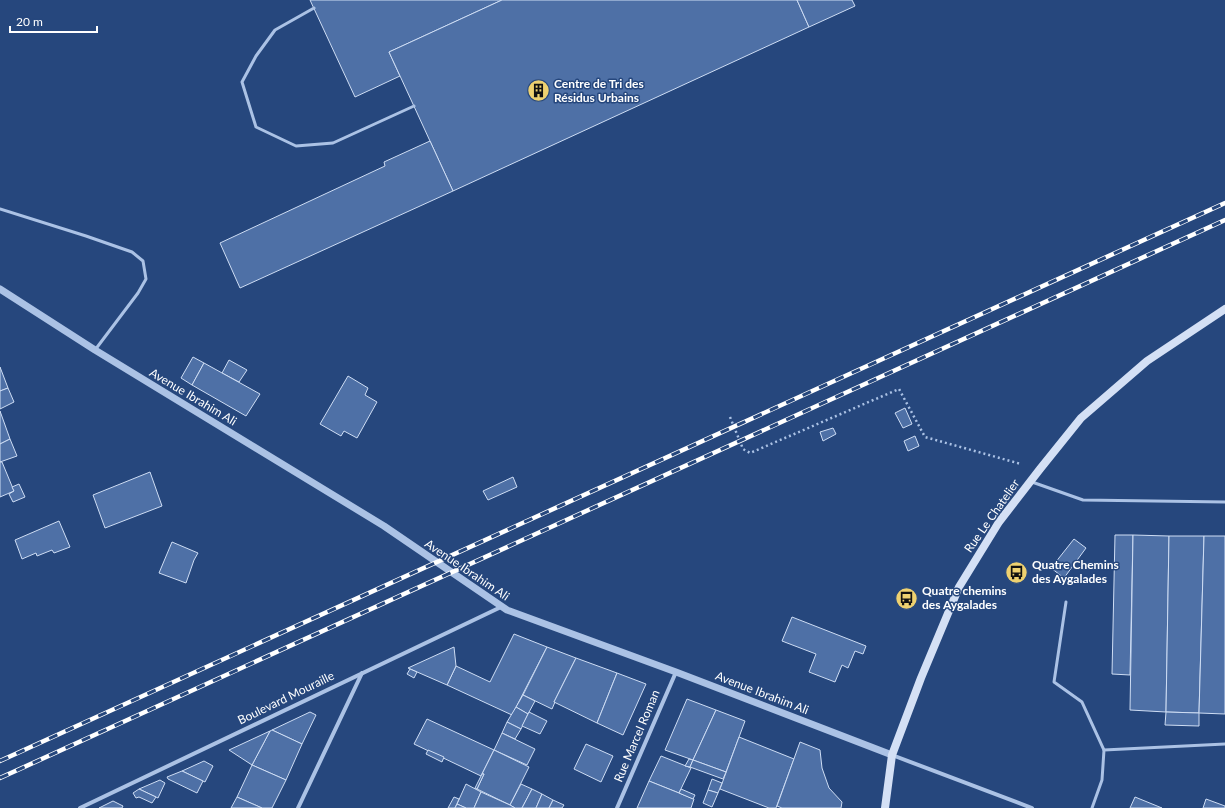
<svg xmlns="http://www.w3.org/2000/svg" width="1225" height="808" viewBox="0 0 1225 808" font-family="Lato,sans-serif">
<rect width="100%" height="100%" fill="#26477d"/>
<g fill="#4e70a6" stroke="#ceddf4">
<path d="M310,0h192l-113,52 11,24 -45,21z"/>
<path d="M502,0h295l12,27 -356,164 -64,-139z"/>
<path d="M797,0h55l3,6 -46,21z"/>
<path d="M430,141l23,50 -213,97 -20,-45 165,-77 -1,-4z"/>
<path d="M193,357l11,6 -12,22 -11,-7z"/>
<path d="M229,360l18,10 -8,12 -17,-9z"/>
<path d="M204,363l56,31 -14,22 -54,-31z"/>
<path d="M0,367l8,21 -8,3z"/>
<path d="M348,376l20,12 -3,7 12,7 -20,36 -13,-7 -3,5 -21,-12z"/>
<path d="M8,388l6,14 -14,7v-18z"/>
<path d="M905,408l7,16 -9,4 -8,-15z"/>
<path d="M0,411l10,28 -10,5z"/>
<path d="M833,428l3,6 -13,7 -3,-9z"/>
<path d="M915,436l4,10 -11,5 -4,-10z"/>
<path d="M10,439l7,17 -17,6v-18z"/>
<path d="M0,462h2l12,29 -14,6z"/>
<path d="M150,472l12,34 -57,22 -12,-33z"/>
<path d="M513,477l4,10 -29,13 -5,-9z"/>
<path d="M19,484l6,13 -12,5 -4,-8 5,-3 -2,-4z"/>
<path d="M59,521l11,26 -16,6 -2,-3 -15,6 -1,-3 -14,6 -7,-19z"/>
<path d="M1115,535h18l-3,140 -18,-1z"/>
<path d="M1133,535l36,1 -3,176 -36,-2z"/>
<path d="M1169,536h35l-5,177 -33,-1z"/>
<path d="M1204,536h21v178l-26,-1z"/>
<path d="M1074,539l12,9 -22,30 -13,-10z"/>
<path d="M172,542l26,11 -4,7 -8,23 -27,-10z"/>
<path d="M792,617l74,29 -3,8 -8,-3 -7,17 -6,-3 -7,17 -26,-10 7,-18 -34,-13z"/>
<path d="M514,634l33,13 -35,68 -65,-30 9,-19 34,16z"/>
<path d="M454,647l2,19 -9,19 -39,-17z"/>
<path d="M547,647l29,11 -22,44h1l-3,7 -29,-14z"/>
<path d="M576,658l41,15 -20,50 -43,-21z"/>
<path d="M410,669l7,3 -3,6 -7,-4z"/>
<path d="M617,673l29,11 -23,51 -26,-12z"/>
<path d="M523,695l12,6 -7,13 -12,-7z"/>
<path d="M687,699l29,11 -23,50 -28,-10z"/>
<path d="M516,707l12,7 -7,15 -14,-7z"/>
<path d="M716,710l29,11 -19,51 -33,-12z"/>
<path d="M310,712l6,3 -14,29 -30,-14z"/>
<path d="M529,712l18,9 -7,13 -18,-8z"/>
<path d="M1166,712l33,1v13l-34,-1z"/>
<path d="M427,719l67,31 -13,26 -67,-32z"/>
<path d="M507,722l14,7 -6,10 -13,-6z"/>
<path d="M272,730l30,14 -16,36 -34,-15 18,-34z"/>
<path d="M270,731l-18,34 -23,-15z"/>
<path d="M502,733l33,16 -8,16 -33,-15z"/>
<path d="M739,737l55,22 -18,49h-7l-49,-19z"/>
<path d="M800,742l20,8 2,18 7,20 13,14 -1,6h-59l-5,-2z"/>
<path d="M586,744l27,12 -12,26 -27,-13z"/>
<path d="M428,750l16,7 -2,5 -16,-8z"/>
<path d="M494,750l35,17 -19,38 -33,-16 7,-15h-2z"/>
<path d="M661,756l30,12 -12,25 -30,-12z"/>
<path d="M689,759l4,1 -3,7 -5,-1z"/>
<path d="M693,760l33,12 -3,7 -33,-12z"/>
<path d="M204,761l9,5 -8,16 -23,-11z"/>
<path d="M252,765l34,15 -14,28h-10l-25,-11z"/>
<path d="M182,771l21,10 -6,12 -29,-14 -1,-2z"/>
<path d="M482,774h2l-7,15 -2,-1z"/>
<path d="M712,779l10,4 -4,10 -10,-3z"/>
<path d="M160,780l5,3 -7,15 -19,-9z"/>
<path d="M649,781l45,18 -3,9h-54z"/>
<path d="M466,784l15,8 -7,16h-8l-9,-4z"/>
<path d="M521,784l11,5 -10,19h-7l-5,-3z"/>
<path d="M139,789l17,8 -4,6 -13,-6 -3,1 -3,-5z"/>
<path d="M532,789l10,5 -6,14h-14z"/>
<path d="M681,789l14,6 -2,4 -14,-6z"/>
<path d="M708,790l10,3 -6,14 -9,-4z"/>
<path d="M481,792l29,13 5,3h-41z"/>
<path d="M542,794l11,6 -4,8h-13z"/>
<path d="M237,797l25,11h-31z"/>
<path d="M454,797l5,2 -4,9h-7z"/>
<path d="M1135,797l27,11h-32z"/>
<path d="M1206,799l19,7v2h-22z"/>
<path d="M553,800l11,5 -2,3h-13z"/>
<path d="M113,801l10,5 -1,2h-23z"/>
<path d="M457,804l9,4h-11z"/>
</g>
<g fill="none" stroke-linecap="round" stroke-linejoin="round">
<path stroke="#abc2e5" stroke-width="2.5" stroke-dasharray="2 3" stroke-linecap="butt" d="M730,417l13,32 7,4 149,-64 26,48 96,27"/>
<g stroke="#abc2e5" stroke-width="3">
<path d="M314,8l-39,22 -19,26 -14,26 14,45 40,19 37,-3 81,-37"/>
<path d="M0,209l86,27 46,16 11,9 3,18 -8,14 -43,57"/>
<path d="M1032,482l51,18 142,2"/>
<path d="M1066,602l-12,80 28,20 22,48"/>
<path d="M1092,808l10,-28 2,-30 121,-6"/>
</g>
<g stroke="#abc2e5" stroke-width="4">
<path d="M892,755l140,53"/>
<path d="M80,808l421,-201"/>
<path d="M298,808l64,-135"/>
<path d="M617,808l59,-136"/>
</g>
<path stroke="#abc2e5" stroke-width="7" d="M0,289l95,61 289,176 123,84 169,62 216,83"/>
<path stroke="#d4e0f5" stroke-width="8" d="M885,808l7,-53 29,-77 38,-91 40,-65 41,-53 41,-51 66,-57 78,-52"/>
<defs>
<g id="rail">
<path d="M0,761l1225,-558"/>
<path d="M0,778l1225,-558"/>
</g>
</defs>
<use href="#rail" stroke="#fff" stroke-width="4.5"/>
<use href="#rail" stroke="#26477d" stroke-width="3" stroke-dasharray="9" stroke-linecap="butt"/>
</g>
<defs>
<symbol id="building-disc" viewBox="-11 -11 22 22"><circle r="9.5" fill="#eed170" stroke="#26477d"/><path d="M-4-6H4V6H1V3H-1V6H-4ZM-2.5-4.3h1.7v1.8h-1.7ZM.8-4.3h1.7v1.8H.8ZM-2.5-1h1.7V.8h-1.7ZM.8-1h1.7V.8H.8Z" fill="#111"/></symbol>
<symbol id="bus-disc" viewBox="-11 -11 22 22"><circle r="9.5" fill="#eed170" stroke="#26477d"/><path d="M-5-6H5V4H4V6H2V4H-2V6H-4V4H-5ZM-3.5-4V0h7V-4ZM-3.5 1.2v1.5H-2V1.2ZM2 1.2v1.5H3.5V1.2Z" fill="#111"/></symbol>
</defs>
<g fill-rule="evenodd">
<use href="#building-disc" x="526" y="78" width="25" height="25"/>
<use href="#bus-disc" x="1004" y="560" width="25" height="25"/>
<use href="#bus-disc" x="894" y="586" width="25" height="25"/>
</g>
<g text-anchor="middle" stroke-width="3" stroke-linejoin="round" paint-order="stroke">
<g font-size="12" font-weight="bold" fill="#fff" stroke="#26477d" text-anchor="start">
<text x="554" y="88">Centre de Tri des<tspan x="554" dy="14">Résidus Urbains</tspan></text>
<text x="1032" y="569">Quatre Chemins<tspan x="1032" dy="14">des Aygalades</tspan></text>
<text x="922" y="595">Quatre chemins<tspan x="922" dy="14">des Aygalades</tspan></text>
</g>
<g font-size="12" fill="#fff" stroke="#26477d">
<text transform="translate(193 397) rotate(31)" y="4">Avenue Ibrahim Ali</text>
<text transform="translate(992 516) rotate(-55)" y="4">Rue Le Chatelier</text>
<text transform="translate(467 570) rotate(34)" y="4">Avenue Ibrahim Ali</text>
<text transform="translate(762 693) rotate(21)" y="4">Avenue Ibrahim Ali</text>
<text transform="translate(286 698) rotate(-26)" y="4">Boulevard Mouraille</text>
<text transform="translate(637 736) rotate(-67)" y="4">Rue Marcel Roman</text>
</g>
</g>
<path d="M10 26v6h87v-6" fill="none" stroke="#ffffff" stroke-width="2"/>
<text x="16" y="26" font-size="12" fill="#ffffff" stroke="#26477d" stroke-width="3" paint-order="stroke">20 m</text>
</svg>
